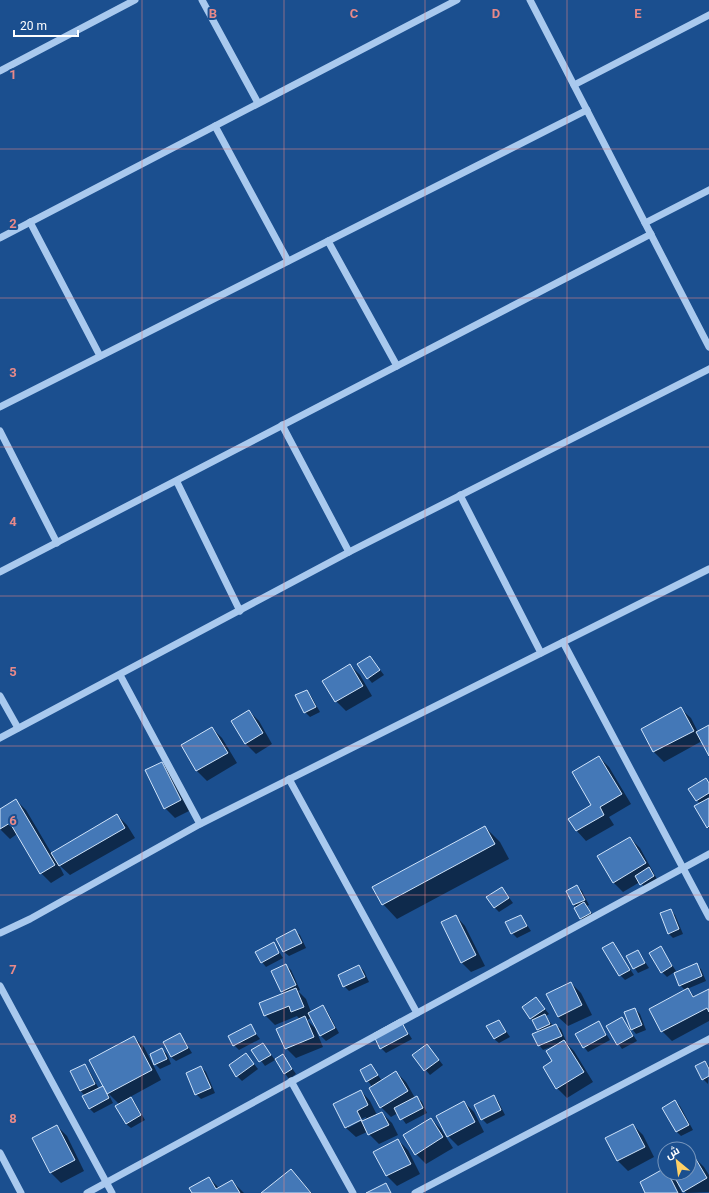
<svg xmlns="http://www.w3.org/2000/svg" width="709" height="1193" viewBox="0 0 709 1193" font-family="Roboto,Cairo,sans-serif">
<rect width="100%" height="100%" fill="#1b4f8f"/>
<g fill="#0007" fill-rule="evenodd">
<path d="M370,657l14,18 -12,8 -4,-5z"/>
<path d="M350,665l10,10 12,21 -26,15 -10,-10 -12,-20z"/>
<path d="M307,691l4,5 9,16 -10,5 -5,-5z"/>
<path d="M681,709l10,9 7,14 11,-6v27l-7,-12 -38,21 -10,-10 -12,-22z"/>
<path d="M249,711l10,10 13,23 -16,10 -10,-10 -14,-23z"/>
<path d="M212,728l10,10 15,25 -30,18 -10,-10 -15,-26z"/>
<path d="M599,757l10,10 22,37 -22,13 5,8 -28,16 -9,-10 -7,-12 23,-13z"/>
<path d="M162,763l10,10 19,37 -16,8 -10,-10z"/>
<path d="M706,779l3,3v47l-9,-25 -3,-4z"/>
<path d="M16,800l10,10 26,44 65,-39 10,10 8,13 -65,37 -11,-10 5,10 -13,8 -10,-10 -24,-39 -7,5 -10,-10v-19z"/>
<path d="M485,827l15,15 9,17 -112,60 -14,-15z"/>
<path d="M630,838l10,10 18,33 -12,8 -6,-7 -17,10 -10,-10z"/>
<path d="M577,886l5,5 7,14 -2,1 8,12 -9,5 -5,-5 -14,-27z"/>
<path d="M502,888l11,15 -14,9 -5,-5z"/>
<path d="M670,910l5,5 8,19 -10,4 -5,-5z"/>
<path d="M456,916l9,10 20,40 -14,6 -10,-10z"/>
<path d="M521,916l10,15 -14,7 -5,-5z"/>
<path d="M295,931l5,4 6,13 -17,8 -5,-4 -6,-13z"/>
<path d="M613,943l21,32 -9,5 -5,-5z"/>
<path d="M274,944l9,14 -17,9 -4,-5z"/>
<path d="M660,947l16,24 -9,6 -5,-5z"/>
<path d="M638,951l11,17 -11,5 -11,-16z"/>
<path d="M696,964l5,5 5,12 -19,8 8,8 14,-7v31l-37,20 -10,-10 24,-40 -6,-6z"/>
<path d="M286,965l5,5 9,20 -2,1 8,8 5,13 12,-6 4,5 12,22 -13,8 -5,-5 -10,-18 -4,2 8,8 8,19 -27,11 -10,-10 14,-28 -3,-4 -22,9 -10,-10 20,-21 -12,-23z"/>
<path d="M359,966l5,5 5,11 -20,9 -5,-5z"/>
<path d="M571,983l10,10 11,22 -24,11 -10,-9z"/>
<path d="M536,998l13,16 -3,2 7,10 3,-1 5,4 5,12h-2l10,10 19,31 -26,16 -10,-10 -4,-27 5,-17 -15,6 -4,-5 1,-13 -9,-14z"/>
<path d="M635,1009l5,5 6,16 -10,4 -4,-5z"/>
<path d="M622,1018l15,23 -15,8 -15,-22z"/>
<path d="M400,1020l12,19 -26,14 -5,-5z"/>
<path d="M499,1021l11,16 -11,6 -5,-4z"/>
<path d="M599,1022l11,18 -22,12 -4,-5z"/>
<path d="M250,1026l10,13 -21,11 -5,-5z"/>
<path d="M180,1034l12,19 -16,8 -5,-4z"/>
<path d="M134,1037l10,10 17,33 -31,17 5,6 10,17 -14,8 -5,-4 -7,-20 -11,-11 5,10 -19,10 -5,-5 -4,-12 -5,-6 4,-25 5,5 10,19 3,-2z"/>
<path d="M263,1044l12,16 -10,6 -12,-16z"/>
<path d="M162,1049l5,5 4,10 -11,5 -5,-5z"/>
<path d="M431,1050l12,15 -13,10 -17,-20z"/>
<path d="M246,1054l12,15 -16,12 -5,-5z"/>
<path d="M283,1055l13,19 -7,5 -14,-19z"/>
<path d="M705,1062l4,4 -1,18 -5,-5z"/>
<path d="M371,1065l11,16 14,-9 10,10 9,16 2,-1 5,5 5,11 -21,11 -8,-11 -7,4 -10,-10 -9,-20 -11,-17z"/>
<path d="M201,1067l5,5 9,21 -14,6 -5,-5z"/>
<path d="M361,1091l9,10 7,14 5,-2 10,10 6,12 -19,9 -12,-12 -11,5 -10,-9zM366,1117v1l-18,10v-3z"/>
<path d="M494,1096l4,5 7,14 -18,9 -5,-5z"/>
<path d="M675,1101l5,5 13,24 -12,6 -4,-4z"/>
<path d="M464,1102l10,10 10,20 -26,14 -10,-10z"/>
<path d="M431,1119l10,10 12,19 -27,16 -10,-10z"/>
<path d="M633,1125l10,10 11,22 -26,14 -10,-10 -11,-22z"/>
<path d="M57,1126l10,10 17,35 -23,12 -10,-10 -18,-35z"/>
<path d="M398,1140l10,10 12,24 -23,12 -10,-10 -13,-24z"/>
<path d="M694,1157l10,10 5,8v17l-23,1 -6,-9 -2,1 4,8h-36l19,-24v4h4l8,8 -3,-8h15v-13z"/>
<path d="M291,1170l21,23h-50z"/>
<path d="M209,1178l10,10 13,-7 12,12h-51z"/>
</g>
<g fill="#4478b7" stroke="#cfe3fa">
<path d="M370,656l10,14 -13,9 -10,-15z"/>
<path d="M350,664l13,22 -28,16 -13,-21z"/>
<path d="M307,690l9,17 -12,6 -9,-18z"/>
<path d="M681,707l13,24 -41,21 -12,-23z"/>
<path d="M249,710l14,23 -18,11 -14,-23z"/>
<path d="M709,725v31l-13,-24z"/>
<path d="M212,727l16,26 -32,18 -15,-26z"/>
<path d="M599,756l23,38 -22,13 4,8 -28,16 -8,-12 23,-14 -19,-33z"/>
<path d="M162,762l19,38 -17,9 -19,-39z"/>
<path d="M706,778l3,5v10l-13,8 -8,-12z"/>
<path d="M709,798v28l-2,2 -13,-22z"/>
<path d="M16,799l39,66 -15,9 -30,-51 -10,6v-20z"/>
<path d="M117,814l8,14 -66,38 -8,-13z"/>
<path d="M485,826l10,18 -113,61 -10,-18z"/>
<path d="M630,837l16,26 -33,20 -16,-27z"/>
<path d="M649,867l5,9 -14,9 -5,-9z"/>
<path d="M577,885l8,15 -12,5 -7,-14z"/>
<path d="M502,887l7,11 -15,10 -8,-11z"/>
<path d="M584,902l7,11 -11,6 -6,-11z"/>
<path d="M671,909l8,20 -11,5 -8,-21z"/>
<path d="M456,915l20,40 -15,8 -20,-41z"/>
<path d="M521,915l6,11 -16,8 -6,-12z"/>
<path d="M295,929l7,14 -19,9 -7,-13z"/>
<path d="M274,942l5,11 -18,10 -6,-11z"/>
<path d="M613,942l17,28 -11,6 -17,-28z"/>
<path d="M661,946l11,20 -11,7 -12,-20z"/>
<path d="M638,950l7,13 -12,6 -7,-13z"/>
<path d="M697,963l5,13 -23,10 -5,-13z"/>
<path d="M286,964l10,21 -15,7 -10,-21z"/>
<path d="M359,965l6,12 -22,10 -5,-12z"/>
<path d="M571,982l11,23 -24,12 -12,-23z"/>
<path d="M296,988l8,19 -13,5 -2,-6 -25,10 -5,-13z"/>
<path d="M688,988l5,9 16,-8v23l-2,-4 -46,24 -12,-23z"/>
<path d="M536,997l9,12 -15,10 -8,-12z"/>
<path d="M323,1005l12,23 -15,8 -12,-23z"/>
<path d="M635,1008l7,17 -11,5 -7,-18z"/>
<path d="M545,1014l5,10 -13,6 -5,-10z"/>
<path d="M305,1016l9,21 -29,12 -9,-20z"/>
<path d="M622,1017l11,19 -16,9 -11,-19z"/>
<path d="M400,1019l8,15 -28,15 -7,-15z"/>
<path d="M499,1020l7,12 -12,7 -8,-13z"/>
<path d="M599,1021l7,14 -23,13 -8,-14z"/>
<path d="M251,1024l5,10 -23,12 -5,-10z"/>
<path d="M556,1024l6,12 -24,10 -6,-12z"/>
<path d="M180,1033l8,15 -17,9 -8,-15z"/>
<path d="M134,1036l18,34 -45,24 -18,-34z"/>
<path d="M564,1040l20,32 -28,17 -13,-22 9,-6 -6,-10z"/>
<path d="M263,1043l8,12 -12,7 -8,-12z"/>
<path d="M427,1044l12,16 -15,11 -12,-16z"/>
<path d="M162,1048l5,11 -13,6 -4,-11z"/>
<path d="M246,1053l8,11 -18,13 -7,-12z"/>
<path d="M283,1054l9,15 -8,5 -9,-15z"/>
<path d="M705,1061l4,8v7l-7,4 -7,-14z"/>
<path d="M85,1064l10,20 -15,7 -10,-20z"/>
<path d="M371,1064l7,11 -12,7 -6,-12z"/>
<path d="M201,1066l10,22 -16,7 -9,-22z"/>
<path d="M396,1071l12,20 -28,17 -11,-20z"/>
<path d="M103,1086l6,12 -20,11 -7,-13z"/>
<path d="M361,1090l7,15 -11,6 5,10 20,-9 7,13 -21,10 -7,-15 -16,8 -12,-24z"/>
<path d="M494,1095l7,15 -20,10 -7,-15z"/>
<path d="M417,1096l6,12 -23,12 -6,-12z"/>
<path d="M131,1097l10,18 -15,9 -11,-18z"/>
<path d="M675,1100l14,25 -13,7 -14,-24z"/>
<path d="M464,1101l11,21 -28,15 -11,-21z"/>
<path d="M431,1118l12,19 -28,18 -12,-20z"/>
<path d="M633,1124l12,23 -28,14 -12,-23z"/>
<path d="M57,1125l18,35 -25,13 -18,-35z"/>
<path d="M398,1139l13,25 -25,12 -13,-24z"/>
<path d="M694,1156l13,22 -24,14 -11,-19h17v-14z"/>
<path d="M665,1168v5h3l10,20h-33l-5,-11z"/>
<path d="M291,1169l20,24h-50z"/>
<path d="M209,1177l7,12 16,-9 8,13h-48l-3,-5z"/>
<path d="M386,1183l5,10h-25z"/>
</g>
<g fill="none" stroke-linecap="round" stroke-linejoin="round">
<g stroke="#a9c9ee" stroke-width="7">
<path d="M202,0l56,103"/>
<path d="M530,0l179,347"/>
<path d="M0,71l135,-71"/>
<path d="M574,85l135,-70"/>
<path d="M215,126l73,135"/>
<path d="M30,222l70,134"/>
<path d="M645,223l64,-33"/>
<path d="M0,238l457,-238"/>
<path d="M328,241l69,125"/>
<path d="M0,407l587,-297"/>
<path d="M282,425l67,127"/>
<path d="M0,431l57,112"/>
<path d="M177,482l63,129"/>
<path d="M460,495l81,158"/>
<path d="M0,572c217,-112 434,-225 651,-338"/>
<path d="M563,642l146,275"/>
<path d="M120,675l80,149"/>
<path d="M0,696l18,32"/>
<path d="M0,738l349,-186 360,-183"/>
<path d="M289,779l128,234"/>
<path d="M0,933l30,-14 170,-95 509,-255"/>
<path d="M0,986l112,207"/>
<path d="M291,1081l62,112"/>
<path d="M0,1153l21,40"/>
<path d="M87,1193l622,-339"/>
<path d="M415,1193l294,-154"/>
</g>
</g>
<path fill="none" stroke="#e88989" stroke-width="1" stroke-opacity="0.55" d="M142,0v1193M284,0v1193M425,0v1193M567,0v1193M0,149h709M0,298h709M0,447h709M0,596h709M0,746h709M0,895h709M0,1044h709"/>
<g font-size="13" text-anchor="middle" font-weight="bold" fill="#e88989" stroke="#1b4f8f" stroke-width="4" stroke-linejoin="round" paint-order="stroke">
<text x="213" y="18">B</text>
<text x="354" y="18">C</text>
<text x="496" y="18">D</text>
<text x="638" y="18">E</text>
<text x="13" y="79">1</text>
<text x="13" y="228">2</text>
<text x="13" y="377">3</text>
<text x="13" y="526">4</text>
<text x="13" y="676">5</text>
<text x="13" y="825">6</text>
<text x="13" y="974">7</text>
<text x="13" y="1123">8</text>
</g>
<g transform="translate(677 1161) rotate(331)"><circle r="19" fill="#1b4f8f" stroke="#7695bc"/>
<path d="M0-3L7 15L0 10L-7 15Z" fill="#ffd166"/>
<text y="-6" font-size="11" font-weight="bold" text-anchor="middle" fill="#ffffff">ش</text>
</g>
<path d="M14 30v6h64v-6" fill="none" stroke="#ffffff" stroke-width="2"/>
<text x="20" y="30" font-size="12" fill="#ffffff" stroke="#1b4f8f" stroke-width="3" paint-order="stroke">20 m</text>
</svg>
